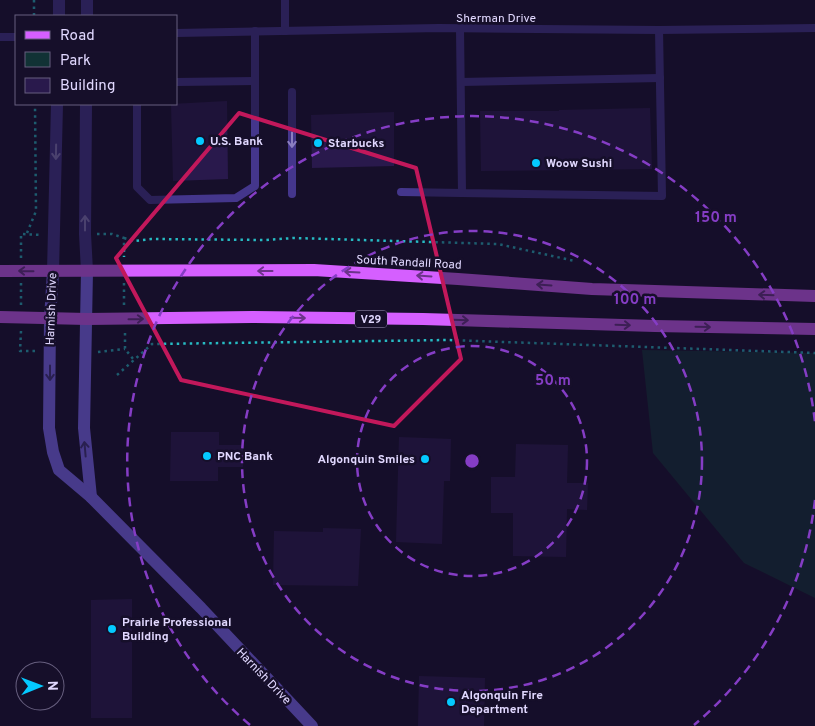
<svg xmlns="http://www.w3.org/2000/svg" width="815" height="726" viewBox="0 0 815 726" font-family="Overpass,sans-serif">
<rect width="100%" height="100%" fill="#160f2a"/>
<path fill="#113235" d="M642,350l173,3v245l-71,-35 -91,-110z"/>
<g fill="#29194c">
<path d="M227,101l1,78 -55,2 -2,-77z"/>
<path d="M650,108l2,61 -171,2 -1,-60h79v-1z"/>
<path d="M394,112v54l-82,2 -1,-53z"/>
<path d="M171,432h48v13h24v22h-25v14h-48z"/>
<path d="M399,437l52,2 -1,42h-6l-2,63 -46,-2z"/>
<path d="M516,444l52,1 -1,38h21l-1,27 -20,-1 -1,48 -53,-1v-43h-22v-36h24z"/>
<path d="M323,528l38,1 -3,57 -85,-1 1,-54 49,1z"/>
<path d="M132,599v119h-41v-118z"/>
<path d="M419,676l66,2 -1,48h-66z"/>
</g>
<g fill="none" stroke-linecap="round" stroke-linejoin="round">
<g stroke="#27bbc3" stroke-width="2.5" stroke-dasharray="2.5 4" stroke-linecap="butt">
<path d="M34,0v16"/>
<path d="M27,233l9,-22 -1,-107"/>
<path d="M97,234h15l12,4v19"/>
<path d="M124,238l10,3 17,-2 115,1 28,-2 204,6 77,17"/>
<path d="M21,258v-24l21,1"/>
<path d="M21,283v22"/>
<path d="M124,283v22"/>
<path d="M21,331l-1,20h17"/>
<path d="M125,333v16l9,11"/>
<path d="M98,352l27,-3"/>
<path d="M117,375l35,-31 296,-4 367,13"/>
</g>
<g stroke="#44368c" stroke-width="8">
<path d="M460,29l2,164 200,3 -3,-166"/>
<path d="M285,31v-31"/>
<path d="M176,33l263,-5 220,2 156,-2"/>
<path d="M0,37h16"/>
<path d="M176,82l79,-1"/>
<path d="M461,82l199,-4"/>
<path d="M137,104v83l13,13 86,-2 19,-12v-155"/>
<path d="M401,192l61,1"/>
<path d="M292,194v-102"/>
</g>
<g stroke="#44368c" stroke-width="12">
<path d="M59,16v-16"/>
<path d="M87,16v-16"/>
<path d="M86,104l-1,130 2,37"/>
<path d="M53,272l4,-168"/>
</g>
<g stroke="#836fff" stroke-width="12">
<path d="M87,271l-3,157 7,69"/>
<path d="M53,272l-3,47 -1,109 4,24 6,18 32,27 110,111 111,118"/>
</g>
<g stroke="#d55fff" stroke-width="12">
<path d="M0,271l314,-1 144,9 134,10 223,7"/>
<path d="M0,317l87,2 165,-2 171,2 232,7 160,3"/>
</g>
</g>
<defs><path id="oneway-shaft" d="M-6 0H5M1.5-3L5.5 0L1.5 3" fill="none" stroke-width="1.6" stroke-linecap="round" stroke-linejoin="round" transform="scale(1.25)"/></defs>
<g stroke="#8b7fc0">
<use href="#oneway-shaft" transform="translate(292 140) rotate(90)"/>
<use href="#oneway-shaft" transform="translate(56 152) rotate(91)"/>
<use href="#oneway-shaft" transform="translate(85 223) rotate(-90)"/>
</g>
<g stroke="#6c338a">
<use href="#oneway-shaft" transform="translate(26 271) rotate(-179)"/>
<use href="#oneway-shaft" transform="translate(265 271) rotate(180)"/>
<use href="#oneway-shaft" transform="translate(352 272) rotate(-177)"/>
<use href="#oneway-shaft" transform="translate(424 276) rotate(-176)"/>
<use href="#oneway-shaft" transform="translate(544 285) rotate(-176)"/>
<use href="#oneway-shaft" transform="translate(766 295) rotate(-178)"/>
<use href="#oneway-shaft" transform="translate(298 318) rotate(1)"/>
<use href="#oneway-shaft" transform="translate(136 319) rotate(-1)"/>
<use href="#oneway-shaft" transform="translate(461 320) rotate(2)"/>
<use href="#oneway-shaft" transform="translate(623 325) rotate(2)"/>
<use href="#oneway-shaft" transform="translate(703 327) rotate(1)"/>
</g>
<g stroke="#42357f">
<use href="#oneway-shaft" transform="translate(50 373) rotate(90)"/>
<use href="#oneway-shaft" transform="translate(85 449) rotate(-95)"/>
</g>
<path d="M0 0H815V726H0ZM239,113l177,55 45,191 -67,67 -213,-46 -65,-122z" fill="#160f2a" fill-opacity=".55" fill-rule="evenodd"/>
<path fill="none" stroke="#c2185b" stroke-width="4" stroke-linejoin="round" d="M239,113l177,55 45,191 -67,67 -213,-46 -65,-122z"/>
<g fill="none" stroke="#853dc5" stroke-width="2.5" stroke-dasharray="9 6">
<circle cx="472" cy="461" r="115"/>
<circle cx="472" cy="461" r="230"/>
<path d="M815 500A345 345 0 0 1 694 725M250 725A345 345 0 1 1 815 422"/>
</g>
<g fill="#04c9ff" stroke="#160f2a" stroke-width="2">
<circle cx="200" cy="141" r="5"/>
<circle cx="318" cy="143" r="5"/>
<circle cx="536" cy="163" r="5"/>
<circle cx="207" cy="456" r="5"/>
<circle cx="425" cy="459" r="5"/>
<circle cx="112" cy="629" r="5"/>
<circle cx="451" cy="702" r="5"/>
</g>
<g text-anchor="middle" stroke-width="5" stroke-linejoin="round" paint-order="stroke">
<rect fill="#160f2a" stroke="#a49cbf" stroke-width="1" x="355" y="310.5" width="32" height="17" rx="4"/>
<g font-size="11" font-weight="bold" fill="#e1d8ff">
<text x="371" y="323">V29</text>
</g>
<g font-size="12" fill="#e1d8ff" stroke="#160f2a">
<text x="496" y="22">Sherman Drive</text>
<text transform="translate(409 262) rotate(3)" y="4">South Randall Road</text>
<text transform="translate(51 309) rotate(-88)" y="4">Harnish Drive</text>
<text transform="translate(264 676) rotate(46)" y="4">Harnish Drive</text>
</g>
<g font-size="12" font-weight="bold" fill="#e1d8ff" stroke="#160f2a" text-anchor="start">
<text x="210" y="145">U.S. Bank</text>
<text x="328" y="147">Starbucks</text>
<text x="546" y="167">Woow Sushi</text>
<text x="217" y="460">PNC Bank</text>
<text x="415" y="463" text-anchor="end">Algonquin Smiles</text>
<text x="122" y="626">Prairie Professional<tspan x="122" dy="14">Building</tspan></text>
<text x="461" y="699">Algonquin Fire<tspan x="461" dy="14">Department</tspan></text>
</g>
</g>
<circle cx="472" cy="461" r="8" fill="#853dc5" stroke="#160f2a" stroke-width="2.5"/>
<g font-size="15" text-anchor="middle" font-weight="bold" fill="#853dc5" stroke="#160f2a" stroke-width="5" stroke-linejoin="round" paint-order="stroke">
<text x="716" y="222">150 m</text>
<text x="635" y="304">100 m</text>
<text x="553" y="385">50 m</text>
</g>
<rect x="15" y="15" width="162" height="90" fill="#160f2a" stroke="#675f7f"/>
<rect x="25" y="31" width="25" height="8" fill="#d55fff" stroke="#675f7f"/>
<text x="60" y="40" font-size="15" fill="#e1d8ff">Road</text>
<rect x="25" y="52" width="25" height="15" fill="#113235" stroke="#675f7f"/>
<text x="60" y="65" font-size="15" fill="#e1d8ff">Park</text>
<rect x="25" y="78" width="25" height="15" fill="#29194c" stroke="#675f7f"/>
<text x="60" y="90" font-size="15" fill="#e1d8ff">Building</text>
<g transform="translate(40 686) rotate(89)"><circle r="24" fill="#160f2a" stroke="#675f7f"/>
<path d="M0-4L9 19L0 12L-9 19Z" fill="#04c9ff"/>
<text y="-8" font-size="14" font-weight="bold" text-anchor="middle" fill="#e1d8ff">N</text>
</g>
</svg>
